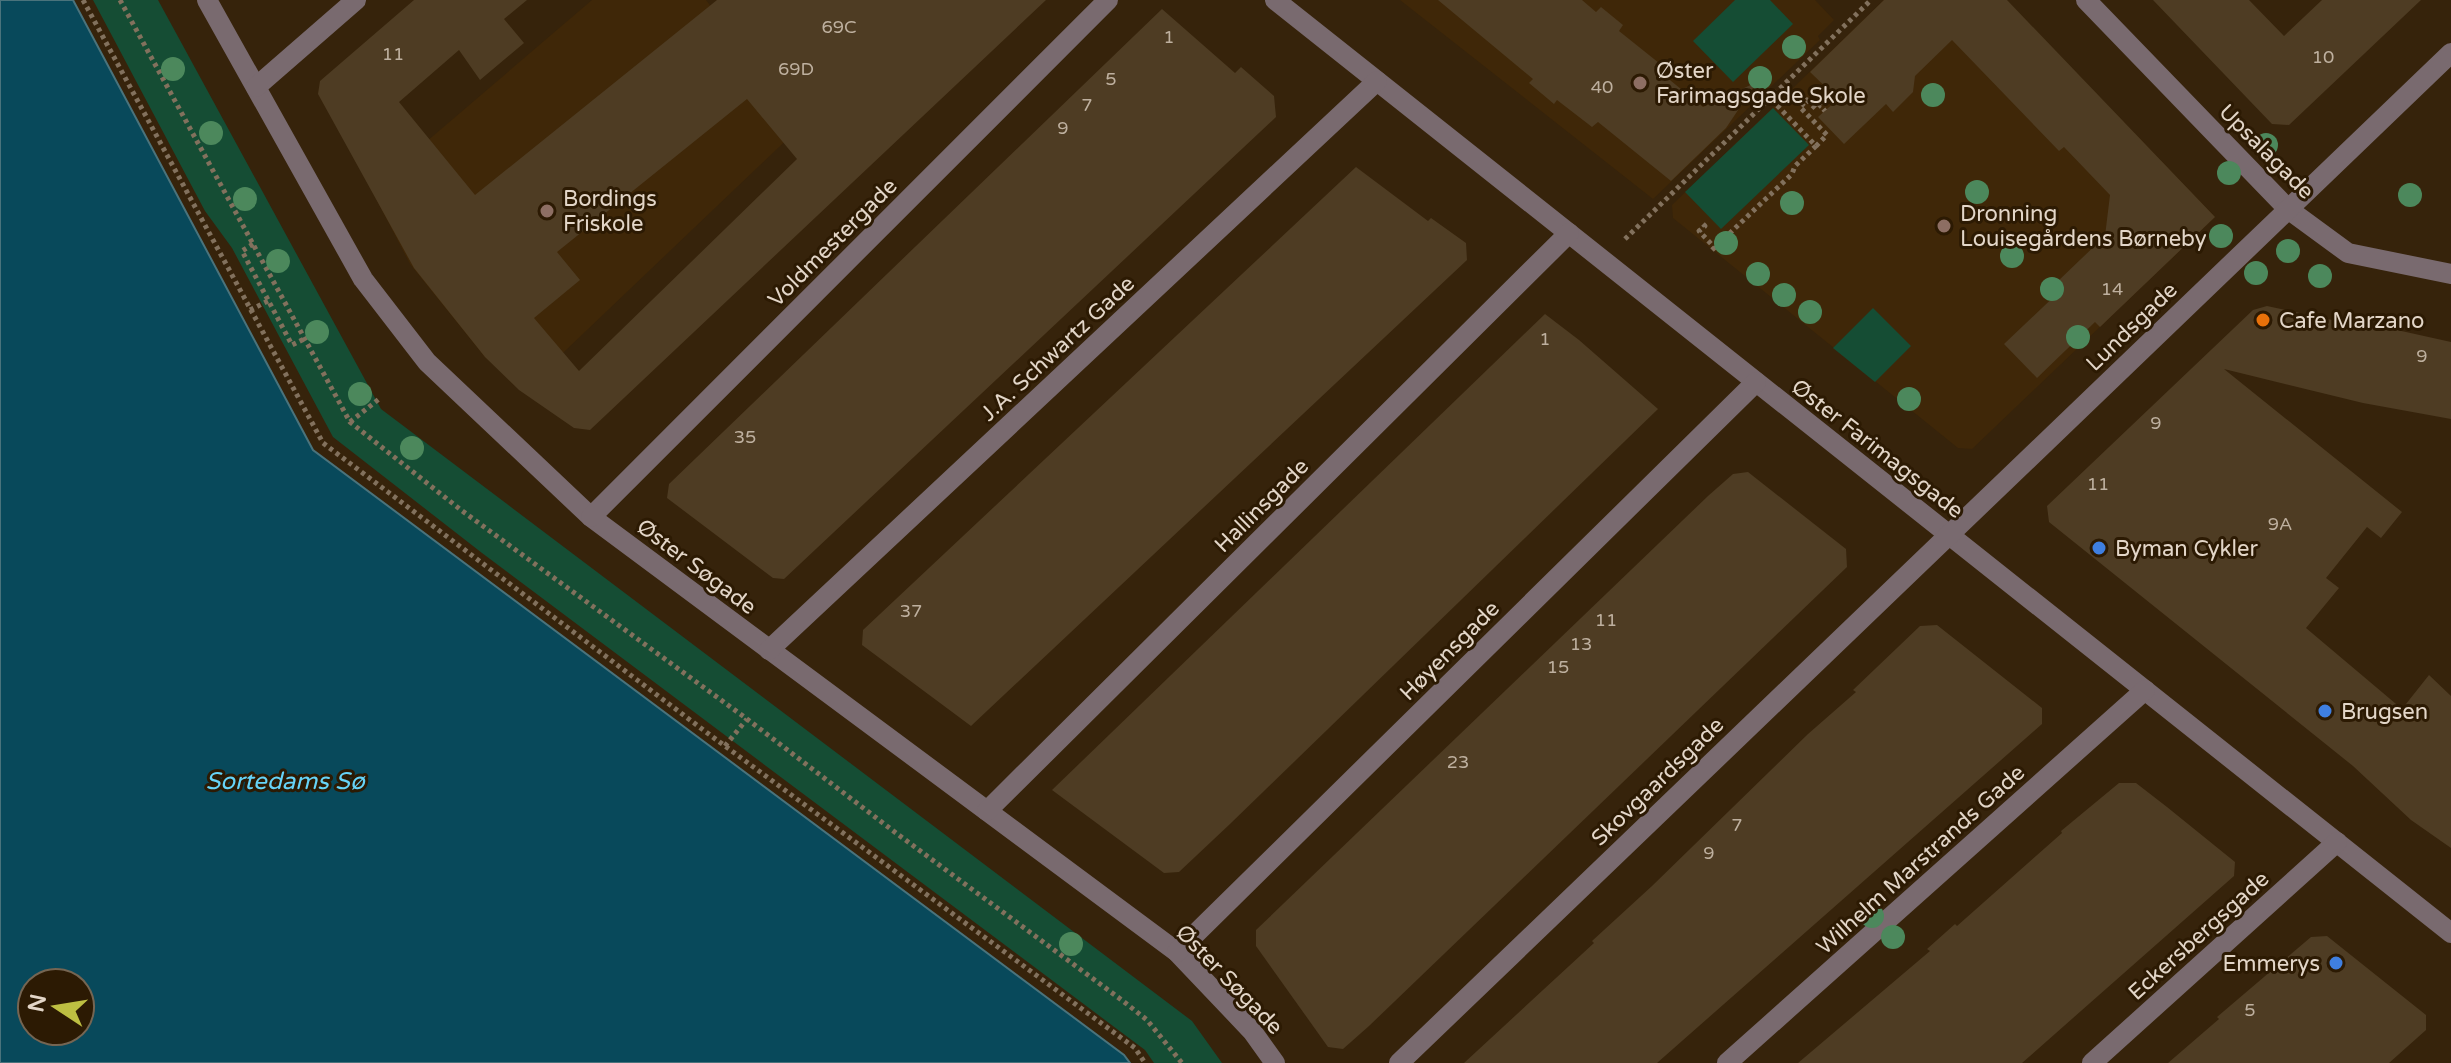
<svg xmlns="http://www.w3.org/2000/svg" width="2451" height="1063" viewBox="0 0 2451 1063" font-family="'Varela Round',sans-serif">
<rect width="100%" height="100%" fill="#36230b"/>
<g fill="#3f2708">
<path d="M592,0h114l94,127 -277,264 -38,-34 -75,-93 -39,-75z"/>
<path d="M1400,0h415l19,20 -16,16 2,4 -167,159z"/>
<path d="M1884,0h122l209,217 -243,232 -14,-1 -285,-230 -1,-13z"/>
</g>
<g fill="#154d34">
<path d="M93,0h65l223,409 811,612 30,42h-68l-9,-13 -663,-497 -149,-116 -101,-189 -27,-37z"/>
<path d="M1735,0h35l23,24 -60,58 -40,-41z"/>
<path d="M1773,108l36,37 -88,84 -36,-37z"/>
<path d="M1873,308l38,38 -36,36 -42,-34z"/>
</g>
<path fill="#08495b" stroke="#4a737c" stroke-width="2" fill-rule="evenodd" d="M0,0h73l240,450 811,605 6,8h-1130zM32,983h48v48h-48z"/>
<g fill="#4e3c23" fill-rule="evenodd">
<path d="M414,0h113l-23,19 20,24 -44,37 -21,-30 -60,52 76,93 242,-195h329l-456,430 -16,-2 -55,-38 -34,-33 -71,-89 -96,-174 2,-13zM747,99l50,60 -218,212 -45,-53 46,-38 -23,-28z"/>
<path d="M1438,0h144l14,12 5,-5 22,18 -4,6 40,32 -5,4 49,40 54,-25 -31,46 -55,53 -73,-59 -6,5 -35,-27 -3,4 -25,-21 4,-4z"/>
<path d="M1884,0h123l208,217 -115,110 -5,-5 -58,56 -33,-34 59,-56 -6,-6 48,-46 5,-41 -46,-48 -5,4 -107,-111 -37,36 -2,16 -20,20 -7,-8 -42,40 -26,-27 20,-18 -28,-27z"/>
<path d="M2153,0h96l35,36 38,-36h99l-132,125 -17,-1z"/>
<path d="M1162,9l73,64 6,-6 33,29 2,21 -492,462 -11,-1 -106,-80 2,-14z"/>
<path d="M1356,167l72,54 3,-3 35,25 1,17 -496,466 -109,-81 1,-15z"/>
<path d="M2267,306l93,20 1,-4 90,20v77l-88,-16 -139,-34 178,143 -21,26 -14,-11 -41,51 13,10 -33,40 96,81 27,-34 22,21v152l-40,-28 -58,-54 -304,-244 -2,-16 206,-196z"/>
<path d="M1545,314l34,26 79,69 -428,415 -51,48 -15,1 -112,-83z"/>
<path d="M1748,472l98,77 1,18 -478,459 -26,23 -15,-2 -72,-101v-16l452,-434 25,-22z"/>
<path d="M1937,625l105,83v16l-385,339h-193l130,-120 -2,-2 60,-55 156,-152 48,-42 -3,-2 67,-64z"/>
<path d="M2119,783h17l31,24 68,55 -1,14 -212,187h-224l132,-112 -3,-2 28,-25 2,2 105,-93 -1,-2z"/>
<path d="M2327,936l99,79v15l-37,33h-221l51,-44 -2,-2 94,-80z"/>
</g>
<g fill="none" stroke-linecap="round" stroke-linejoin="round">
<g stroke="#82715d" stroke-width="5" stroke-dasharray="4 4" stroke-linecap="butt">
<path d="M83,0l240,443 387,292 425,313 10,15"/>
<path d="M120,0l230,422 111,88 286,209 149,114 227,168 24,19 35,43"/>
<path d="M1816,146l11,-11 -27,-28 7,-7 9,9 4,-4 5,6"/>
<path d="M1703,224l2,2 -6,5 16,17"/>
<path d="M1625,239l246,-239"/>
<path d="M253,244l-11,7 50,94 14,-7"/>
<path d="M1712,250l80,-76 3,-8 21,-20 -46,-48"/>
<path d="M250,310l18,-9"/>
<path d="M350,422l29,-23"/>
<path d="M725,746l22,-27"/>
</g>
<g stroke="#796a6f" stroke-width="20">
<path d="M207,0l156,279 64,83 164,155 586,435 75,79 23,32"/>
<path d="M1275,0l1176,933"/>
<path d="M2086,0l202,209 60,44 103,21"/>
<path d="M256,87l100,-87"/>
<path d="M591,517l517,-517"/>
<path d="M769,650l608,-569"/>
<path d="M987,811l582,-578"/>
<path d="M1177,952l579,-570"/>
<path d="M1399,1063l1052,-1010"/>
<path d="M1727,1063l418,-373"/>
<path d="M2092,1063l245,-221"/>
</g>
</g>
<g fill="#4c885c">
<circle cx="1794" cy="47" r="12"/>
<circle cx="173" cy="69" r="12"/>
<circle cx="1760" cy="78" r="12"/>
<circle cx="1933" cy="95" r="12"/>
<circle cx="211" cy="133" r="12"/>
<circle cx="2266" cy="145" r="12"/>
<circle cx="2229" cy="173" r="12"/>
<circle cx="1977" cy="192" r="12"/>
<circle cx="2410" cy="195" r="12"/>
<circle cx="245" cy="199" r="12"/>
<circle cx="1792" cy="203" r="12"/>
<circle cx="2221" cy="236" r="12"/>
<circle cx="1726" cy="243" r="12"/>
<circle cx="2288" cy="251" r="12"/>
<circle cx="2012" cy="256" r="12"/>
<circle cx="278" cy="261" r="12"/>
<circle cx="2256" cy="273" r="12"/>
<circle cx="1758" cy="274" r="12"/>
<circle cx="2320" cy="276" r="12"/>
<circle cx="2052" cy="289" r="12"/>
<circle cx="1784" cy="295" r="12"/>
<circle cx="1810" cy="312" r="12"/>
<circle cx="317" cy="332" r="12"/>
<circle cx="2078" cy="337" r="12"/>
<circle cx="360" cy="394" r="12"/>
<circle cx="1909" cy="399" r="12"/>
<circle cx="412" cy="448" r="12"/>
<circle cx="1872" cy="916" r="12"/>
<circle cx="1893" cy="937" r="12"/>
<circle cx="1071" cy="944" r="12"/>
</g>
<g fill="#8d6e63" stroke="#2c1a03" stroke-width="3">
<circle cx="1640" cy="83" r="8"/>
<circle cx="547" cy="211" r="8"/>
<circle cx="1944" cy="226" r="8"/>
</g>
<circle fill="#e8710a" stroke="#2c1a03" stroke-width="3" cx="2263" cy="320" r="8"/>
<g fill="#3f7fe0" stroke="#2c1a03" stroke-width="3">
<circle cx="2099" cy="548" r="8"/>
<circle cx="2325" cy="711" r="8"/>
<circle cx="2336" cy="963" r="8"/>
</g>
<g text-anchor="middle" stroke-width="6" stroke-linejoin="round" paint-order="stroke">
<g font-size="18" fill="#beb09f">
<text x="839" y="33">69C</text>
<text x="1169" y="43">1</text>
<text x="393" y="60">11</text>
<text x="2323" y="63">10</text>
<text x="796" y="75">69D</text>
<text x="1111" y="85">5</text>
<text x="1602" y="93">40</text>
<text x="1087" y="111">7</text>
<text x="1063" y="134">9</text>
<text x="2112" y="295">14</text>
<text x="1545" y="345">1</text>
<text x="2422" y="362">9</text>
<text x="2156" y="429">9</text>
<text x="745" y="443">35</text>
<text x="2098" y="490">11</text>
<text x="2280" y="530">9A</text>
<text x="911" y="617">37</text>
<text x="1606" y="626">11</text>
<text x="1581" y="650">13</text>
<text x="1558" y="673">15</text>
<text x="1458" y="768">23</text>
<text x="1737" y="831">7</text>
<text x="1709" y="859">9</text>
<text x="2250" y="1016">5</text>
</g>
<g font-size="22" fill="#e3d6c8" stroke="#2c1a03" text-anchor="start">
<text x="1656" y="78">Øster<tspan x="1656" dy="25">Farimagsgade Skole</tspan></text>
<text x="563" y="206">Bordings<tspan x="563" dy="25">Friskole</tspan></text>
<text x="1960" y="221">Dronning<tspan x="1960" dy="25">Louisegårdens Børneby</tspan></text>
<text x="2279" y="328">Cafe Marzano</text>
<text x="2115" y="556">Byman Cykler</text>
<text x="2341" y="719">Brugsen</text>
<text x="2320" y="971" text-anchor="end">Emmerys</text>
</g>
<g font-size="22" fill="#e3d6c8" stroke="#2c1a03">
<text transform="translate(2267 151) rotate(45)" y="8">Upsalagade</text>
<text transform="translate(832 242) rotate(-45)" y="8">Voldmestergade</text>
<text transform="translate(2131 326) rotate(-44)" y="8">Lundsgade</text>
<text transform="translate(1057 348) rotate(-43)" y="8">J.A. Schwartz Gade</text>
<text transform="translate(1878 448) rotate(38)" y="8">Øster Farimagsgade</text>
<text transform="translate(1261 505) rotate(-45)" y="8">Hallinsgade</text>
<text transform="translate(697 566) rotate(37)" y="8">Øster Søgade</text>
<text transform="translate(1449 650) rotate(-45)" y="8">Høyensgade</text>
<text transform="translate(1657 781) rotate(-44)" y="8">Skovgaardsgade</text>
<text transform="translate(1920 859) rotate(-42)" y="8">Wilhelm Marstrands Gade</text>
<text transform="translate(2198 935) rotate(-42)" y="8">Eckersbergsgade</text>
<text transform="translate(1230 979) rotate(46)" y="8">Øster Søgade</text>
</g>
<g font-size="24" font-style="italic" fill="#66d4f8" stroke="#2c1a03">
<text x="285" y="789">Sortedams Sø</text>
</g>
</g>
<g transform="translate(56 1007) rotate(282)"><circle r="38" fill="#2c1a03" stroke="#756552" stroke-width="2"/>
<path d="M0-6L14 30L0 20L-14 30Z" fill="#bebf42"/>
<text y="-12" font-size="22" font-weight="bold" text-anchor="middle" fill="#e3d6c8">N</text>
</g>
</svg>
